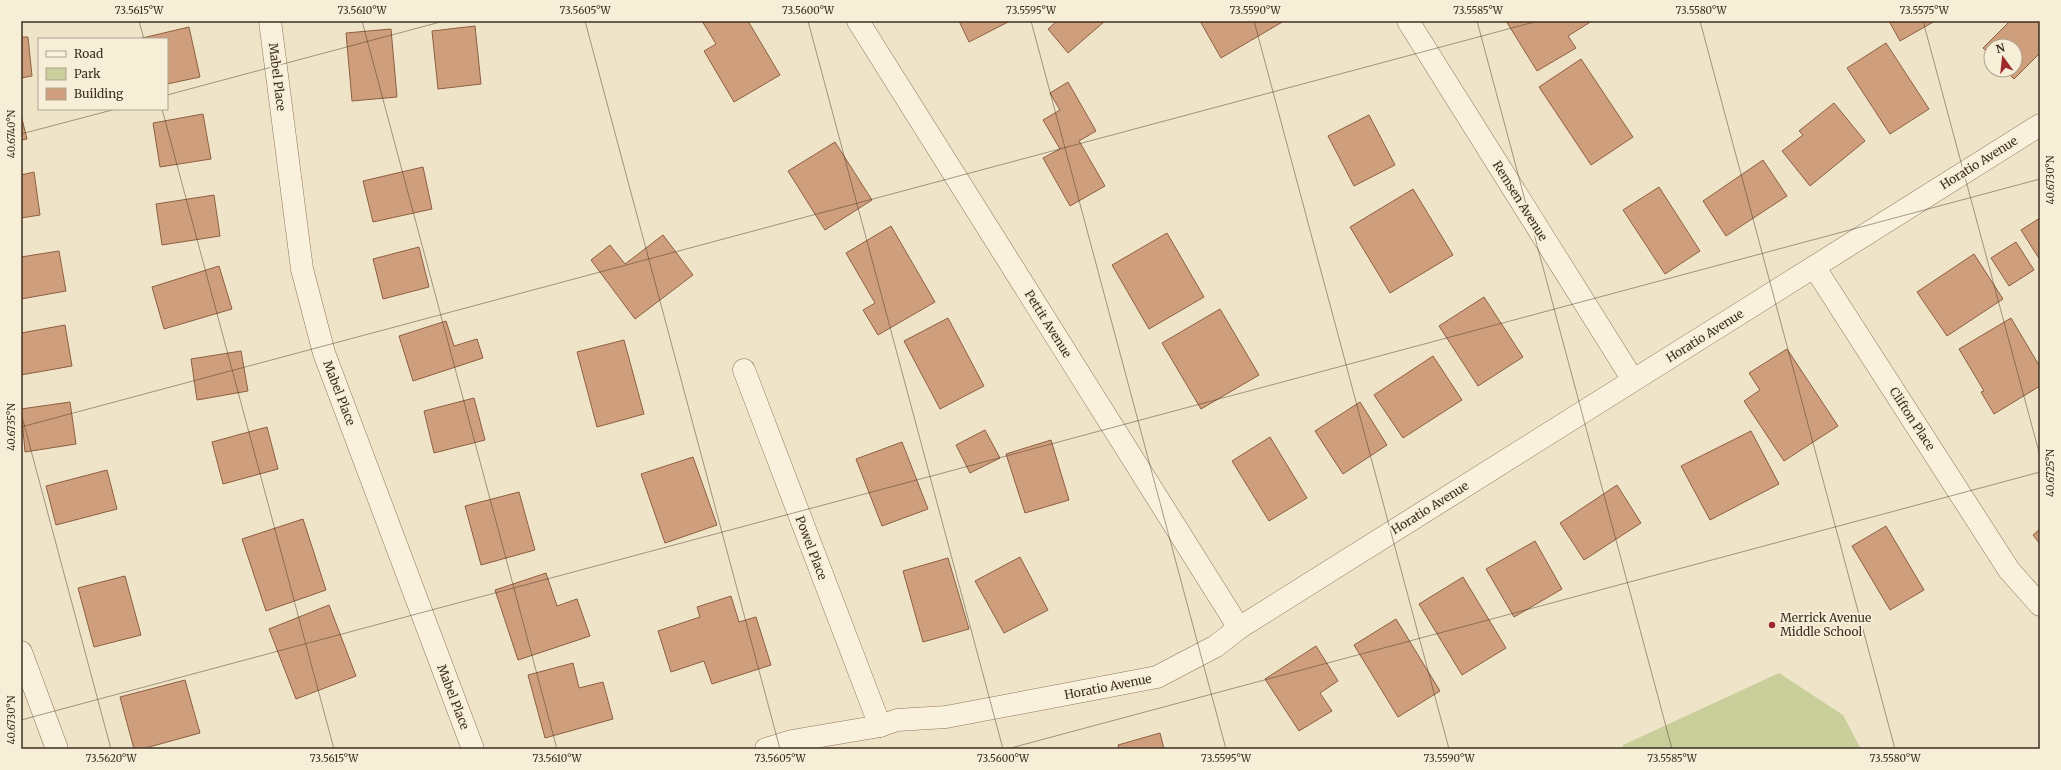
<svg xmlns="http://www.w3.org/2000/svg" width="2061" height="770" viewBox="0 0 2061 770" font-family="Merriweather,serif">
<rect width="100%" height="100%" fill="#f0e4c8"/>
<path fill="#c9cf9b" d="M1779,673l64,42 18,34h-239l1,-4z"/>
<g fill="#cf9f7d" stroke="#8d5f41">
<path d="M702,21h46l32,54 -46,27 -30,-51 12,-7z"/>
<path d="M959,21h51l-41,21z"/>
<path d="M1057,21h48l-37,32 -20,-24z"/>
<path d="M1200,21h84l-63,37z"/>
<path d="M1506,21h86l-24,15 8,12 -39,23z"/>
<path d="M1889,21h46l-35,20z"/>
<path d="M2010,21h30v32l-26,26 -9,-9h10v-24h-24v10l-8,-8z"/>
<path d="M475,26l6,58 -43,5 -6,-58z"/>
<path d="M189,27l11,50 -33,7v-45h-29z"/>
<path d="M391,29l6,68 -45,4 -6,-68z"/>
<path d="M21,37h7l4,39 -11,2z"/>
<path d="M1886,43l43,66 -39,25 -43,-66z"/>
<path d="M1581,59l52,78 -42,28 -52,-78z"/>
<path d="M1068,82l28,49 -17,10 26,45 -35,20 -27,-48 17,-9 -17,-29 17,-10 -10,-17z"/>
<path d="M1834,103l31,38 -55,45 -28,-35 21,-16 -4,-4z"/>
<path d="M203,114l8,45 -51,8 -7,-44z"/>
<path d="M21,115l6,24 -6,1z"/>
<path d="M1369,115l26,50 -41,21 -26,-50z"/>
<path d="M835,142l37,58 -47,30 -37,-59z"/>
<path d="M1763,160l24,36 -61,40 -23,-35z"/>
<path d="M423,167l9,42 -59,13 -10,-41z"/>
<path d="M34,172l6,43 -19,3v-43z"/>
<path d="M1659,187l41,64 -35,23 -42,-64z"/>
<path d="M1413,189l40,66 -63,38 -40,-66z"/>
<path d="M214,195l6,41 -58,9 -6,-41z"/>
<path d="M2040,218v42l-19,-30z"/>
<path d="M891,226l44,76 -57,33 -15,-25 12,-7 -29,-50z"/>
<path d="M1167,233l37,64 -55,32 -37,-64z"/>
<path d="M663,235l30,40 -58,44 -44,-59 19,-15 15,19z"/>
<path d="M2016,242l18,28 -25,16 -18,-28z"/>
<path d="M419,247l10,40 -46,12 -10,-40z"/>
<path d="M59,251l7,40 -45,8v-42z"/>
<path d="M1974,254l29,45 -56,37 -30,-44z"/>
<path d="M219,266l13,43 -68,20 -12,-42z"/>
<path d="M1484,297l39,60 -45,29 -39,-60z"/>
<path d="M1220,309l39,66 -58,34 -39,-66z"/>
<path d="M948,318l36,68 -44,23 -36,-68z"/>
<path d="M2011,318l29,49v19l-46,28 -13,-22 3,-1 -25,-42z"/>
<path d="M446,321l8,25 23,-7 6,19 -70,23 -14,-45z"/>
<path d="M65,325l7,41 -51,9v-42z"/>
<path d="M624,340l20,74 -47,13 -20,-75z"/>
<path d="M1787,349l51,77 -54,35 -40,-60 16,-11 -11,-17z"/>
<path d="M241,351l7,40 -51,9 -6,-41z"/>
<path d="M1433,356l29,44 -59,38 -29,-43z"/>
<path d="M474,398l11,42 -51,13 -10,-42z"/>
<path d="M70,402l6,42 -51,8 -4,-43z"/>
<path d="M1360,402l27,43 -44,29 -28,-43z"/>
<path d="M267,427l11,42 -55,15 -11,-42z"/>
<path d="M985,430l15,28 -30,15 -14,-28z"/>
<path d="M1751,431l28,53 -69,36 -29,-54z"/>
<path d="M1270,437l37,61 -38,23 -37,-60z"/>
<path d="M1051,440l18,60 -44,13 -19,-59z"/>
<path d="M902,442l26,67 -46,17 -26,-67z"/>
<path d="M693,457l24,68 -52,18 -24,-69z"/>
<path d="M107,470l10,39 -61,16 -10,-39z"/>
<path d="M1617,485l24,38 -57,37 -24,-37z"/>
<path d="M519,492l16,58 -54,15 -16,-59z"/>
<path d="M303,519l23,71 -60,21 -24,-72z"/>
<path d="M1886,526l38,64 -34,20 -38,-64z"/>
<path d="M2040,529v15l-7,-9z"/>
<path d="M1535,541l27,48 -48,28 -28,-48z"/>
<path d="M1020,557l28,53 -44,23 -29,-52z"/>
<path d="M948,558l21,71 -46,13 -20,-71z"/>
<path d="M546,573l11,33 20,-7 13,37 -72,24 -23,-70z"/>
<path d="M125,576l16,59 -47,12 -16,-59z"/>
<path d="M1463,577l43,71 -44,27 -43,-71z"/>
<path d="M731,596l8,26 17,-5 15,48 -59,19 -8,-23 -33,11 -13,-41 42,-14 -3,-10z"/>
<path d="M329,605l27,71 -60,23 -27,-70z"/>
<path d="M1396,619l44,72 -42,26 -44,-72z"/>
<path d="M1316,646l22,35 -18,12 12,18 -33,20 -34,-52z"/>
<path d="M573,663l6,25 24,-6 10,37 -68,19 -17,-63z"/>
<path d="M185,680l15,53 -58,16h-8l-14,-52z"/>
<path d="M1160,733l4,16h-45l-1,-4z"/>
</g>
<g fill="none" stroke-linecap="round" stroke-linejoin="round">
<defs>
<g id="minor">
<path d="M270,21l32,248 22,84 149,396"/>
<path d="M858,21l381,607"/>
<path d="M1408,21l225,359"/>
<path d="M1815,268l194,302 31,35"/>
<path d="M744,370l136,356"/>
<path d="M21,652l36,97"/>
<path d="M766,749l26,-8 88,-15 17,-6 49,-3 211,-40 59,-31 23,-18 801,-503"/>
</g>
</defs>
<use href="#minor" stroke="#8d765c" stroke-width="23"/>
<use href="#minor" stroke="#faf1dc" stroke-width="22"/>
</g>
<path fill="none" stroke="#3d2e20" stroke-width="1" stroke-opacity="0.45" d="M139,21l5,18M362,21l195,728M585,21l195,728M808,21l195,728M1031,21l195,728M1254,21l195,728M1477,21l195,728M1700,21l195,728M1923,21l117,435M167,95l277,-74M162,109l172,640M21,134l95,-25M21,413l90,336M21,427l1517,-406M21,720l2019,-541M1007,749l1033,-277"/>
<circle fill="#9e2a2b" stroke="#f7eed8" stroke-width="1.5" cx="1772" cy="625" r="4"/>
<g text-anchor="middle" stroke-width="4" stroke-linejoin="round" paint-order="stroke">
<g font-size="12" fill="#3d2e20" stroke="#f7eed8">
<text transform="translate(277 77) rotate(83)" y="4">Mabel Place</text>
<text transform="translate(1979 163) rotate(-32)" y="4">Horatio Avenue</text>
<text transform="translate(1520 201) rotate(58)" y="4">Remsen Avenue</text>
<text transform="translate(1048 324) rotate(58)" y="4">Pettit Avenue</text>
<text transform="translate(1705 336) rotate(-32)" y="4">Horatio Avenue</text>
<text transform="translate(339 393) rotate(69)" y="4">Mabel Place</text>
<text transform="translate(1912 419) rotate(57)" y="4">Clifton Place</text>
<text transform="translate(1430 508) rotate(-32)" y="4">Horatio Avenue</text>
<text transform="translate(811 548) rotate(69)" y="4">Powel Place</text>
<text transform="translate(1108 687) rotate(-11)" y="4">Horatio Avenue</text>
<text transform="translate(453 697) rotate(69)" y="4">Mabel Place</text>
</g>
<g font-size="12" fill="#3d2e20" stroke="#f7eed8" text-anchor="start">
<text x="1780" y="622">Merrick Avenue<tspan x="1780" dy="14">Middle School</tspan></text>
</g>
</g>
<rect width="2061" height="770" fill="none" stroke="#f7eed8" stroke-width="44"/>
<rect x="38" y="38" width="130" height="72" fill="#f7eed8" stroke="#ada18e"/>
<rect x="46" y="51" width="20" height="6" fill="#faf1dc" stroke="#ada18e"/>
<text x="74" y="58" font-size="12" fill="#3d2e20">Road</text>
<rect x="46" y="68" width="20" height="12" fill="#c9cf9b" stroke="#ada18e"/>
<text x="74" y="78" font-size="12" fill="#3d2e20">Park</text>
<rect x="46" y="88" width="20" height="12" fill="#cf9f7d" stroke="#ada18e"/>
<text x="74" y="98" font-size="12" fill="#3d2e20">Building</text>
<g transform="translate(2003 58) rotate(345)"><circle r="19" fill="#f7eed8" stroke="#ada18e"/>
<path d="M0-3L7 15L0 10L-7 15Z" fill="#9e2a2b"/>
<text y="-6" font-size="11" font-weight="bold" text-anchor="middle" fill="#3d2e20">N</text>
</g>
<rect x="22" y="22" width="2017" height="726" fill="none" stroke="#3d2e20" stroke-width="1.5"/>
<g font-size="10" text-anchor="middle" fill="#3d2e20">
<text x="139" y="14">73.5615°W</text>
<text x="362" y="14">73.5610°W</text>
<text x="585" y="14">73.5605°W</text>
<text x="808" y="14">73.5600°W</text>
<text x="1031" y="14">73.5595°W</text>
<text x="1255" y="14">73.5590°W</text>
<text x="1478" y="14">73.5585°W</text>
<text x="1701" y="14">73.5580°W</text>
<text x="1924" y="14">73.5575°W</text>
<text transform="translate(11 134) rotate(-90)" y="4">40.6740°N</text>
<text transform="translate(2050 180) rotate(-90)" y="4">40.6730°N</text>
<text transform="translate(11 427) rotate(-90)" y="4">40.6735°N</text>
<text transform="translate(2050 473) rotate(-90)" y="4">40.6725°N</text>
<text transform="translate(11 720) rotate(-90)" y="4">40.6730°N</text>
<text x="111" y="762">73.5620°W</text>
<text x="334" y="762">73.5615°W</text>
<text x="557" y="762">73.5610°W</text>
<text x="780" y="762">73.5605°W</text>
<text x="1003" y="762">73.5600°W</text>
<text x="1226" y="762">73.5595°W</text>
<text x="1449" y="762">73.5590°W</text>
<text x="1672" y="762">73.5585°W</text>
<text x="1895" y="762">73.5580°W</text>
</g>
</svg>
